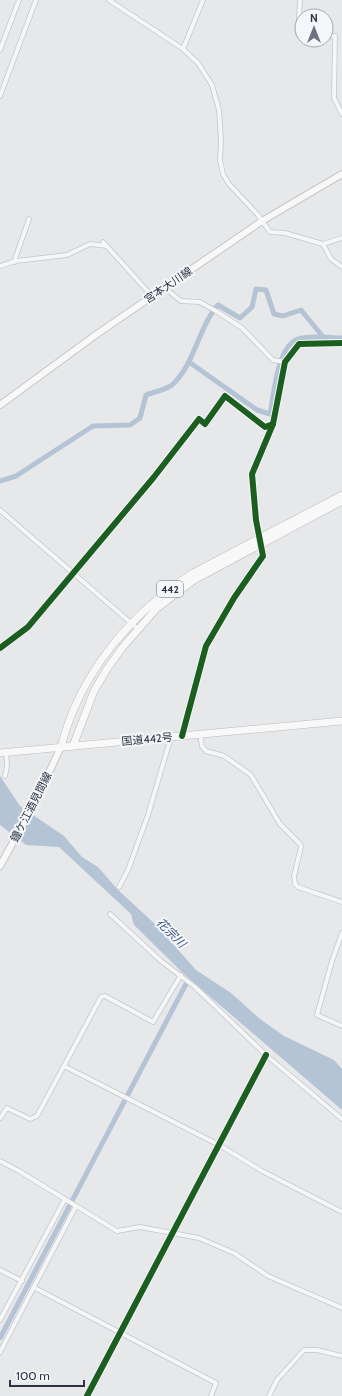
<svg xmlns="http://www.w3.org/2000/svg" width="342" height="1396" viewBox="0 0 342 1396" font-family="Cabin,'Noto Sans JP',sans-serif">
<rect width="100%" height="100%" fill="#e6e8ea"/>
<path fill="#b4c4d5" d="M0,776l20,30 44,30 18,21 16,10 20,23 37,34 41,46 35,23 29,26 24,17 50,24 8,9v41l-157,-135 -51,-50 -3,-11 -72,-67 -33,-2 -26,-20z"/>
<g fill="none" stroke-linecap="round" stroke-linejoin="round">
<g stroke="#b4c4d5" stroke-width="5">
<path d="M189,362l68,48 13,4c4,-19 7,-68 28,-75 13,-4 31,-1 44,-1"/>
<path d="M0,481l16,-5 77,-50 37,-1 10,-7 6,-23c7,-3 20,-5 26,-10 23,-21 26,-57 46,-80l22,13 12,-11 4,-18 10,1 8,24 9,2 18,-6 23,28"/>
<path d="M0,1338l186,-354"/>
</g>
<defs>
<g id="minor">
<path d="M109,0l74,49 15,14 14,22 7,25 2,31 -1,19 3,14 6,10 29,31 12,17 15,1 38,11 19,-6"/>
<path d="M300,0l-2,33h4"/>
<path d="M326,35l9,1 -1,62 8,16"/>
<path d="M183,49l20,-49"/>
<path d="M0,50l19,-50"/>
<path d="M0,96l36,-96"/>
<path d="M103,242l49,54"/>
<path d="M323,244l8,15 11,8"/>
<path d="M14,262l15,-43"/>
<path d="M0,266l16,-5 51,-6 23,-11 17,2"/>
<path d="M165,288l16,13 19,1 16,9 26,17 31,32 12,2"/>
<path d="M0,510l138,119"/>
<path d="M0,648l28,-21 126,-150 45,-58 6,5 20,-28 40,31 8,-3"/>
<path d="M200,734l2,12 4,5 18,5 27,19 29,49 20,20 1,3 -7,29 1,8 3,3 44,15"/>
<path d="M182,736l24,-90 28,-48 29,-42 -7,-36 -4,-46 21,-50 12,-62 14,-18 43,-1"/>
<path d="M5,776l2,-10 -1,-14"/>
<path d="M119,887l9,-17 20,-55 23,-78"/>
<path d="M110,914l51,47 34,26 71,68 76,64"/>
<path d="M342,933l-10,28 -15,54 25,11"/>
<path d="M64,1066l155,79 43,26 80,41"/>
<path d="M0,1118l7,-10 23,11 7,-3 64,-119 4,-1 48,26 28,-47"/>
<path d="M0,1161l19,10 98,60 23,-4 59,11 35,15 34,23 74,32"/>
<path d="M0,1270l22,11"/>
<path d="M35,1288l181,95 -5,13"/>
<path d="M0,1320l65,-121"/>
<path d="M0,1352l76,-146"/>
<path d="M87,1396l179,-341"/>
<path d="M269,1396l8,-16 27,-30h13l25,6"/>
</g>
<g id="secondary">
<path d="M0,405l97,-71 165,-113 80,-47"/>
<path d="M0,866l32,-58 29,-61"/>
</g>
<g id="trunk">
<path d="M73,746l21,-55 13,-22 15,-21 34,-39 38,-29 148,-79"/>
<path d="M61,747c19,-74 69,-133 132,-174l149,-78"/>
<path d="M0,753l342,-32"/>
</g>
</defs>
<use href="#minor" stroke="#c4c6c8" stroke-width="5.5"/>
<use href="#secondary" stroke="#c4c6c8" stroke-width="8"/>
<use href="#trunk" stroke="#b8bbbf" stroke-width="8"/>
<use href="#minor" stroke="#f5f6f7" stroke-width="4"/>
<use href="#secondary" stroke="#f8f8f8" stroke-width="6"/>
<use href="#trunk" stroke="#f8f8f8" stroke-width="7"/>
<defs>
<g id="cycleway">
<path d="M0,648l28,-21 126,-150 45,-58 6,5 20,-28 40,31 8,-3"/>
<path d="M182,736l24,-90 28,-48 29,-42 -7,-36 -4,-46 21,-50 12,-62 14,-18 43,-1"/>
<path d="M87,1396l179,-341"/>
</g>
</defs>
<use href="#cycleway" stroke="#f4f6f9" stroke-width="8"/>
<use href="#cycleway" stroke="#1b5e20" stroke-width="6"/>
</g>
<g text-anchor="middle" stroke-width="4" stroke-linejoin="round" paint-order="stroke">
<rect fill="#f4f6f9" stroke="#676e7b" stroke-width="1" x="157" y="581" width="26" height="16" rx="3"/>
<g font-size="10" font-weight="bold" fill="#2b3445">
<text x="170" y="593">442</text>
</g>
<g font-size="11" fill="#2b3445" stroke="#f4f6f9">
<text transform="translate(168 285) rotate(-34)" y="4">宮本大川線</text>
<text transform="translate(147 739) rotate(-5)" y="4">国道442号</text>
<text transform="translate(31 807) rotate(-63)" y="4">鐘ケ江酒見間線</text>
</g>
<g font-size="12" font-style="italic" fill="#34527a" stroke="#f4f6f9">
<text transform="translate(171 933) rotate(45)" y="4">花宗川</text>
</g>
</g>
<g transform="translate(314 28)"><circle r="19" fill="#f4f6f9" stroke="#a4a8b1"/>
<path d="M0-3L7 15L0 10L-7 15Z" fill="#6c737f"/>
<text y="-6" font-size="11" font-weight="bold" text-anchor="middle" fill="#2b3445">N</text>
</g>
<path d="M10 1380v6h74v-6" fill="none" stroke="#2b3445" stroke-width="2"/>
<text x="16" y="1380" font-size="12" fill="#2b3445" stroke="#f4f6f9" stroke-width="3" paint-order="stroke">100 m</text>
</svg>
